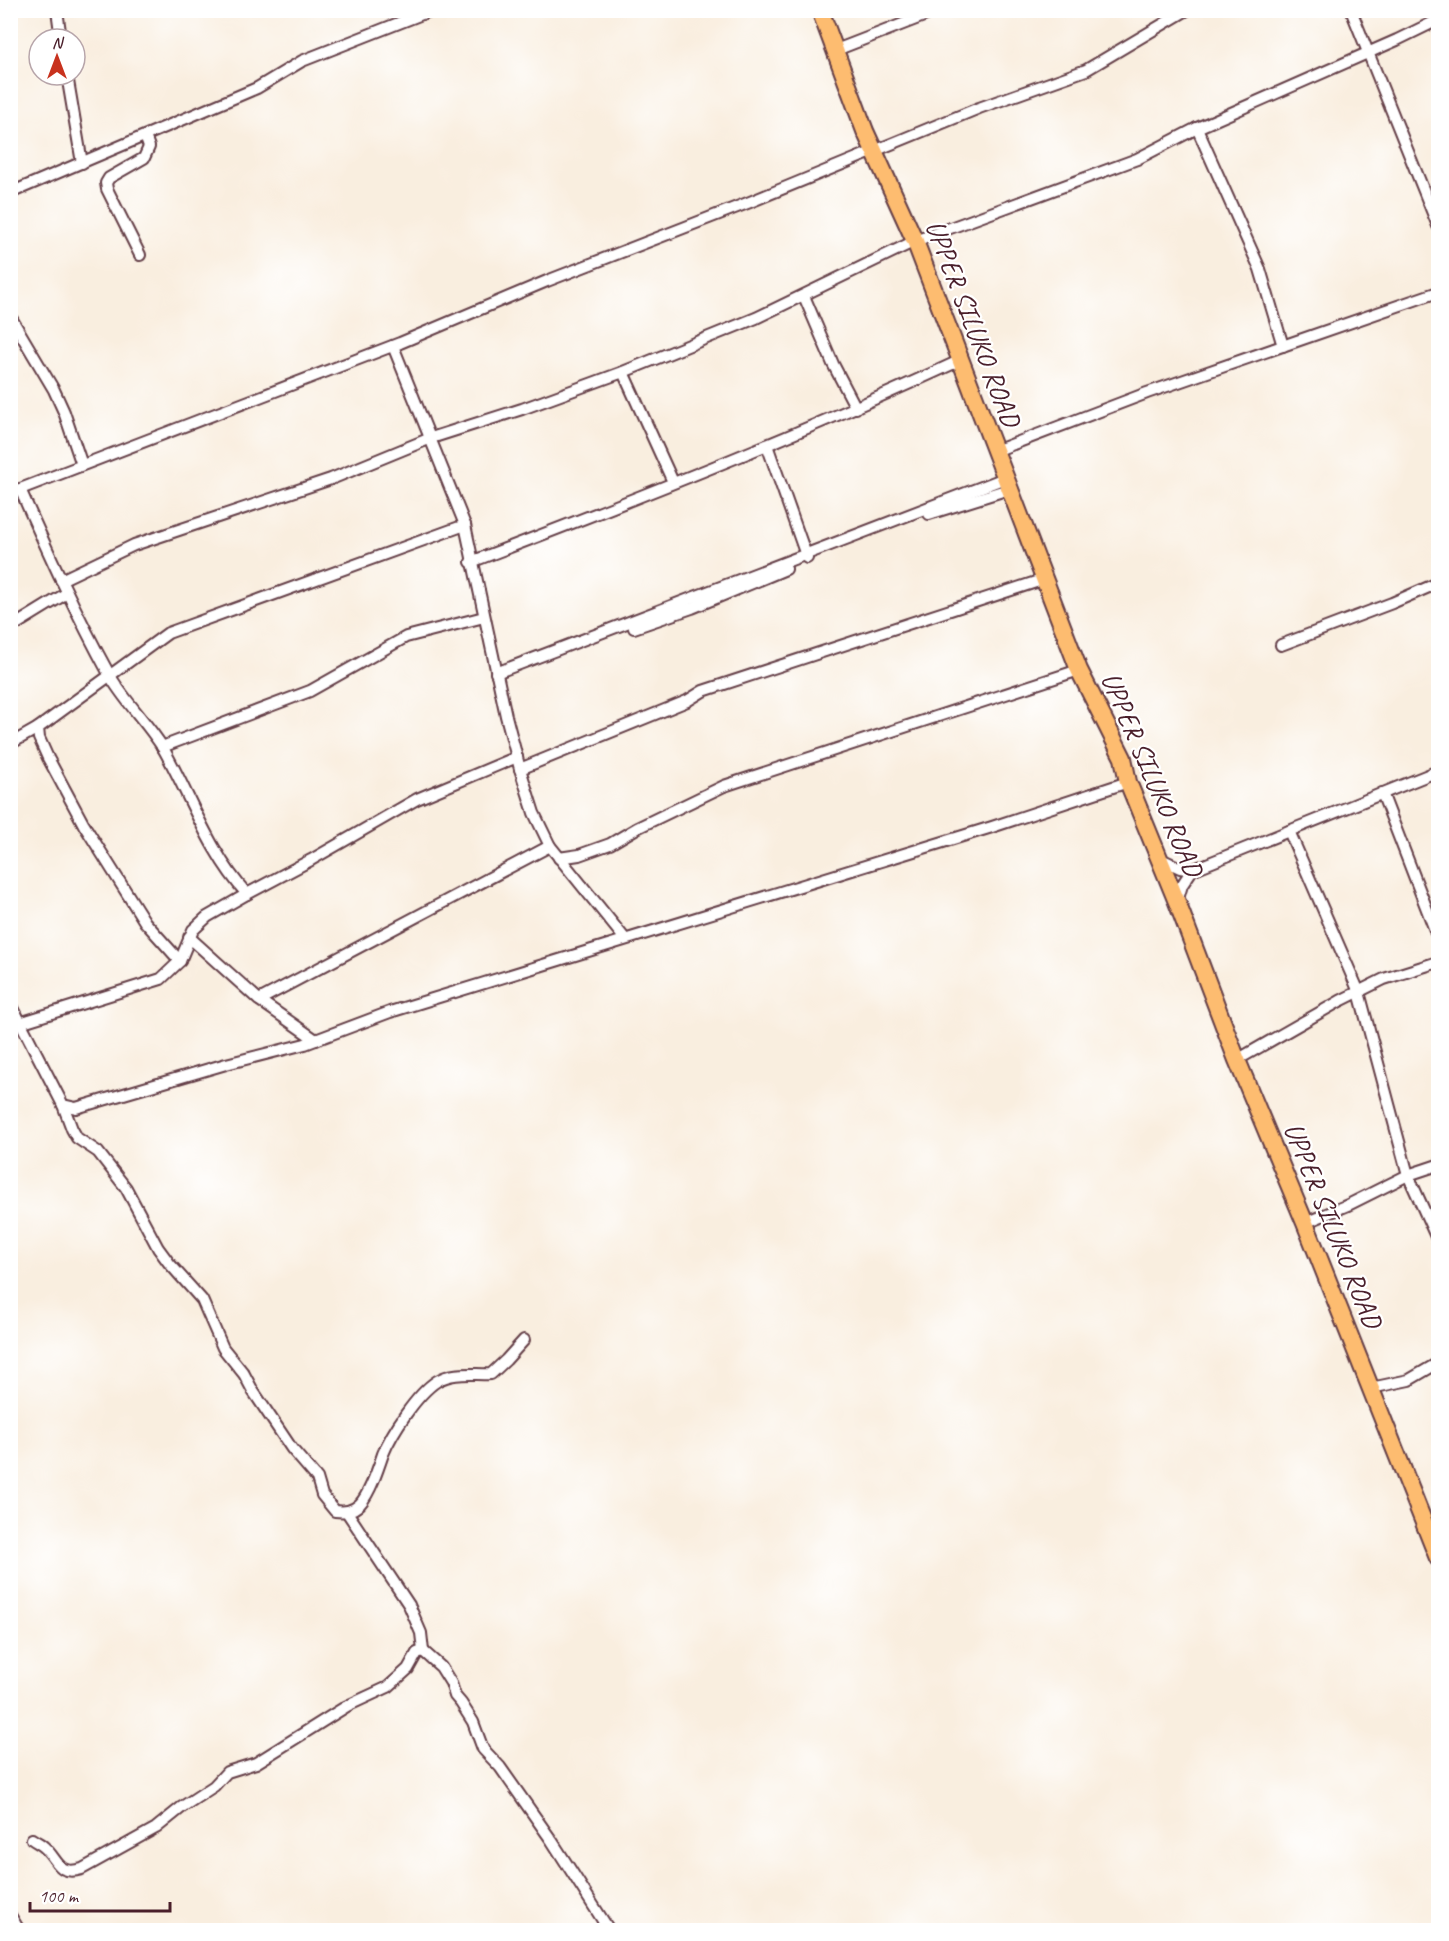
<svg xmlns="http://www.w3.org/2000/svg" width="1449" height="1941" viewBox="0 0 1449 1941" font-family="Caveat,sans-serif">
<rect width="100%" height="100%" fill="#fff"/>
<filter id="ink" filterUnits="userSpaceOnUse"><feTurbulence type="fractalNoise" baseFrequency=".0167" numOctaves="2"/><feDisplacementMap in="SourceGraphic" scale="12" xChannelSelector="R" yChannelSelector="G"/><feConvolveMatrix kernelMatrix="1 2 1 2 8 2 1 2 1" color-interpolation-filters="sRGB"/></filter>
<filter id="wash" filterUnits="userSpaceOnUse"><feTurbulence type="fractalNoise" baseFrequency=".008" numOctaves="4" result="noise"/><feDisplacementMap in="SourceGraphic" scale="24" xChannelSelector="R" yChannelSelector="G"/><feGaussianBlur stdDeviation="1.35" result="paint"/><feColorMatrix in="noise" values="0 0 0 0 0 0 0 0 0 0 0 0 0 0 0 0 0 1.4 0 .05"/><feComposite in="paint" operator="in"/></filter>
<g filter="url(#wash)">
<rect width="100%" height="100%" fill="#f9eedf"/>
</g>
<g filter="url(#ink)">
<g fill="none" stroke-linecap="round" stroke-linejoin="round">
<defs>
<g id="street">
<path d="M57,10l4,29"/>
<path d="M1351,10l87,216"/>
<path d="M836,50l103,-40"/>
<path d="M67,75l15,88"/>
<path d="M1197,128l63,141 23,77"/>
<path d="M10,193l247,-105 45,-27 130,-51"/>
<path d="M140,255l-33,-66 -1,-6 3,-5 35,-20 5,-11 -4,-11"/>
<path d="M804,296l29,68 23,44"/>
<path d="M10,316l44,74 10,22 18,53"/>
<path d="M393,346l72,179 41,191 14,53 14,44 16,33"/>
<path d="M623,372l50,110"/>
<path d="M767,445l40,113"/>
<path d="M995,451l152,-58 291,-101"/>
<path d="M20,489c28,63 56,125 89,185 15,27 38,48 54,74 27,47 46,105 84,146l64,-34 106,-61 100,-42"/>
<path d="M10,493l390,-150 147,-62 203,-79 229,-94 107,-38 101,-60"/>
<path d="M929,514l80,-25"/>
<path d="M471,562c165,-63 330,-128 490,-202"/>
<path d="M61,580l73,-35 197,-66 100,-41 91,-29 101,-37 133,-54 159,-77 222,-82 60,-31 200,-88 41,-20"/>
<path d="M10,628l57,-35"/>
<path d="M634,628l58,-20 94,-39"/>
<path d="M1281,645l111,-42 46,-20"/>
<path d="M496,673l509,-195"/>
<path d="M10,744l28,-16"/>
<path d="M162,747l148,-56 96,-54 78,-20"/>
<path d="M520,769l167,-68 16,-10 342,-112"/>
<path d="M1382,793l56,145"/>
<path d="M1289,831l70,161 49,183 30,66"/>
<path d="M559,858l20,-3 31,-11 27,-16 87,-42 355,-116"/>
<path d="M1159,858l21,10 12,2 246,-99"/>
<path d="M1177,902l5,-17 10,-15"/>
<path d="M189,937l70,63 57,40"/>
<path d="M180,961l-35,-39 -61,-97 -36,-67 -9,-20 -1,-10 130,-95 297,-108"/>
<path d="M259,1000l291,-154 75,93"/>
<path d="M10,1002l53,103 13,3 150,-44 79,-20 85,-32 602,-185 136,-45"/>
<path d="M10,1026l151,-47 19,-18 13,-31 14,-13 40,-23"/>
<path d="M1237,1060l103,-59 44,-22 54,-17"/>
<path d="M63,1105l9,24 5,9 21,14 28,36 32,60 11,15 33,37 21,48 21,26 9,17 39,58 25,29 5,17 13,16c9,1 17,1 25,-7 10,-11 18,-35 23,-50 9,-22 34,-60 54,-73 16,-10 36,-6 54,-7l15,-14 18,-20"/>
<path d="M1305,1223l43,-18 60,-30 30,-10"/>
<path d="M1371,1388l38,-8 29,-17"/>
<path d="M347,1512l62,93 12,28 2,18"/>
<path d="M32,1839c4,3 9,5 12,8 15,13 13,29 38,22l74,-41 26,-21 32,-21 13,-14 29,-9 91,-57 41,-19 20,-18 9,-16 6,-2 18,16 10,16 4,13 6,7 12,19 10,27 17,18 52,74 57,89"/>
<path d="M10,1915l9,15"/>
</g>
<path id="primary" d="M820,10l45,121 50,110 164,429 44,88 5,24 49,120 60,158 68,163 133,335"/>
</defs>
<use href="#street" stroke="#643e46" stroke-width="14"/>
<use href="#primary" stroke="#643e46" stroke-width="20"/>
<use href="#street" stroke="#fff" stroke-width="10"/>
<use href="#primary" stroke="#fdbc70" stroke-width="16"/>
</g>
</g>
<g text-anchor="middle" stroke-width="4.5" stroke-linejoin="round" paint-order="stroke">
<g font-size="28" fill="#4a1f2b" stroke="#fff">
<text transform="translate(974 323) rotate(69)" y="10">UPPER SILUKO ROAD</text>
<text transform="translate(1153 774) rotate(67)" y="10">UPPER SILUKO ROAD</text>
<text transform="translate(1334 1225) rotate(68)" y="10">UPPER SILUKO ROAD</text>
</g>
</g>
<rect width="1449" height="1941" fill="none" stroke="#fff" stroke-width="36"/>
<g transform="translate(57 57)"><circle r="28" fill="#ffffff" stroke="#b7a5aa" stroke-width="1.5"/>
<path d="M0-4.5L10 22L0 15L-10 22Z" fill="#c8321e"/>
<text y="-9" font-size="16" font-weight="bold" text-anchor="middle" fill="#4a1f2b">N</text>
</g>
<path d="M30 1902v9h140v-9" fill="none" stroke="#4a1f2b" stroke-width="3"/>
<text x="39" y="1902" font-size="18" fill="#4a1f2b" stroke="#ffffff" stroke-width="4.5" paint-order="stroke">100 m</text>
</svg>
